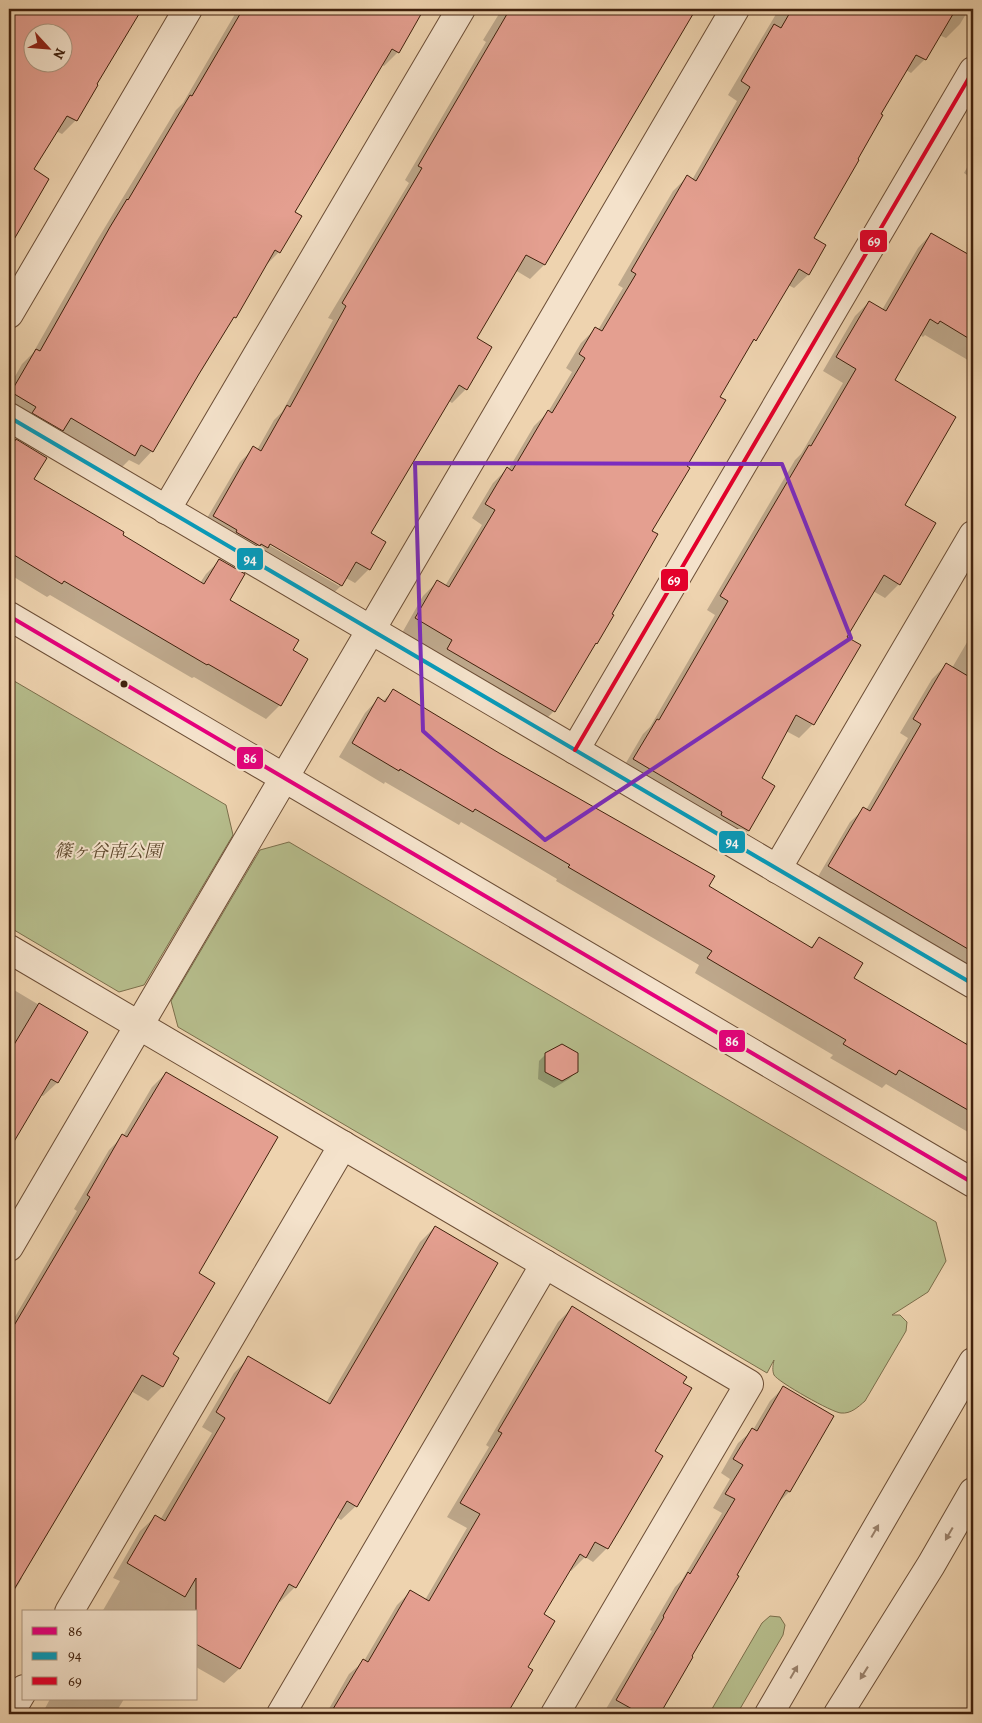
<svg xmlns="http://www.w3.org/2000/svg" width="982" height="1723" viewBox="0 0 982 1723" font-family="Alegreya,'Noto Serif JP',serif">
<rect width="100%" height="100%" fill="#eed3af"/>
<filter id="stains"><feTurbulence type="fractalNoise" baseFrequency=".004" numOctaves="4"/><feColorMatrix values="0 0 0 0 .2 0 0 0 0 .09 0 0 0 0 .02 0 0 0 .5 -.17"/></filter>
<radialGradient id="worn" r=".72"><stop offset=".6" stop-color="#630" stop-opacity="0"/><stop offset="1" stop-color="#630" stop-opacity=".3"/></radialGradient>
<g fill="#b6bd8c" stroke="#7c6f4c">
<path d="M9,678l217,127 7,30 -89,150 -25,7 -110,-65z"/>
<path d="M289,842l647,380 10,39 -18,31 -36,23h8l7,7 -1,9 -41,70c-7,6 -14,13 -24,12 -8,0 -63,-31 -67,-38 -2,-5 -1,-10 0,-15l-7,13 -589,-346 -7,-26 89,-151z"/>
<path d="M770,1616l10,1 5,8 -2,10 -46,79h-28l53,-91z"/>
</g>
<g fill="#0003" fill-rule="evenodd">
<path d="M9,9h135l-9,9 -40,66 1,1 -20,35 -14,14 -6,-3 -24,39 -23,59zM32,32h30v30h-30z"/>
<path d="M238,9h173l-3,5 -10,38 -14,14 -3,-2 -87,148 -15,40 -14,14 -113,185 -13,14 -10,-5 -9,9 -111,-48v-34l13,-23 11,-11 63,-111 80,-132 7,-7z"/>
<path d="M502,9h192l-150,256 -14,14 -15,-9 -40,69 -9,50 -14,14 -3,-2 -80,133v35l-14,14 -9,-5 -5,8 -14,13 -127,-69 40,-68 14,-14 3,2 17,-30 8,-8 51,-92 -5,-2 81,-135 -4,-3 81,-138 -3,-2zM266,540l73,43v3l-75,-44z"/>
<path d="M779,9h190l-9,15 -14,14 -7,-3 -14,24 -14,14 -5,-3 -27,44 -67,124 13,8 -17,29 -14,13 -6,-3 -33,55 -7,7 -29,50 -33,70 -36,64 -54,112 -5,5 -37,63 -14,14 -138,-92 21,-37 14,-14 8,4 37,-61 -10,-7 21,-35 14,-14 1,1 26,-44 14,-14 24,-40 -6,-4 15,-25 14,-14 3,1 25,-42 -5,-3 55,-94 14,-14 5,3 45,-79 -9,-6z"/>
<path d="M973,157v22l-9,-6z"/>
<path d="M931,234l42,25v104l-48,-28 -2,2 -3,-2 -27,45 10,125 -4,79 -14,14 -12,-7 -27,47 13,8 -46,78 -14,14 -13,-7 -26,47 14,9 -26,44 -14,13 -114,-71 23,-39 7,-7 65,-112 -8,-5 88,-150 6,-6 42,-71 -20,-12 32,-55 14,-14 13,8 36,-62z"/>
<path d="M9,436l37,22 -13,22 167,103 6,-9 14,-14 9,40 62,50 -11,55 -14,14 -72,-42 -2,1 -142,-83 -3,2 -38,-23z"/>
<path d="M973,632v342l-157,-94 34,-58 14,-13 2,1 42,-72 -8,-5 32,-54 14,-14 6,3z"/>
<path d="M393,691l314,196 103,61 9,-9 34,40 112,65 8,-13v104l-87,-51 -4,4 -52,-30 3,-3 -138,-82 4,-8 -143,-84 1,-2 -96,-57 -2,3 -74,-43 -1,2 -45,-27 26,-44 13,-14 4,3z"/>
<path d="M9,987l77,46 -29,50 -14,13 -3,-1 -31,53z"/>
<path d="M546,1054l30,18 -7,7 -15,9 -16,-9 1,-18z"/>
<path d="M166,1073l31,200 -26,82 7,4 -16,28 -14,14 -17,-10 -111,186 2,1 -13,22v-273l68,-116 -3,-2 35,-59 14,-14 29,-49z"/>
<path d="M435,1227l-79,279 -15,14 -5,-3 -41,70 -15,15 -2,-1 -39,68 -15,14 -28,-16v-55h-94l18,-31 -7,-3 27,-47 15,-14 5,3 52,-87 -10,-6 32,-54 15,-15 77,45 94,-161z"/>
<path d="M572,1308l110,76 -29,67 -46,97 -14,14 -8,-5 -14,14 -2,-2 -27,45 -16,53 5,3 -26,44h-179l23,-40 15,-13 33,-56 14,-14 14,9 42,-72 -20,-11 42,-70 -3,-2 72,-123z"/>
<path d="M783,1388l6,104 -13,13 -118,209h-55l49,-83 -2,-1 25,-43 7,-7 40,-67 -9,-5 17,-29 -9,-6 17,-30 15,-13 17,-29z"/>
<path d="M50,1699h74l-9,15h-73z"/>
</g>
<g fill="#e49f90" stroke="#41210d" fill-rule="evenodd">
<path d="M9,9h133l-45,75 1,1 -21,36 -10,-5 -33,53 15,10 -40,69zM32,32h30v30h-30z"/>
<path d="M243,9h181l-25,44 -7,-4 -97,163 7,4 -22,37 -5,-3 -39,68 -2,-1 -35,57 -46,78 -12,-7 -6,11 -64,-38 -8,13 -31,-18 4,-6 -25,-15 25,-43 4,2 70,-124 17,-28 1,1 62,-105 2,1z"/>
<path d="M510,9h186l-151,256 -19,-10 -49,83 15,9 -25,43 -8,-5 -88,148 15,9 -16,28 -14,-8 -14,24 -72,-42 -2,4 -7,-4 -1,2 -24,-14 1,-2 -24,-14 40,-70 8,5 26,-46 3,2 56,-101 -4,-3 80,-135 -4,-2z"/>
<path d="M792,9h164l-30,51 -10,-5 -35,59 2,1 -25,44 1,1 -45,78 12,7 -17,30 -10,-6 -43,72 -2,-2 -34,58 6,3 -39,66 3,2 -38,63 6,3 -46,80 2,1 -17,29 -1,-1 -41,69 -108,-63 5,-9 -37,-22 22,-38 12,7 46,-77 -10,-6 22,-37 5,4 36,-61 4,3 33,-55 -6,-4 16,-27 7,4 34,-57 -5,-3 56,-96 9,6 54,-94 -9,-6 33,-57 7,4z"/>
<path d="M931,233l42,24v84l-33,-20 -2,3 -8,-5 -35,61 61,37 -51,88 31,18 -36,62 -16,-10 -37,62 14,8 -47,80 -18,-10 -34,63 13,8 -26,45 -28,-16 1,-3 -89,-53 24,-40 2,1 69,-119 -8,-5 89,-151 2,1 45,-77 -20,-12 33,-56 17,10z"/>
<path d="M16,439l31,19 -13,21 90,53 -1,3 81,49 15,-25 26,15 -15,26 69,40 -6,10 15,9 -27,47 -73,-42 -1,1 -143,-84 -2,3 -53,-32v-101z"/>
<path d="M946,663l27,16v273l-145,-86 35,-59 7,4 51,-87 -8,-5z"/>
<path d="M393,689l106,64 216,123 -6,10 103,62 7,-11 44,26 -9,15 119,70v65l-74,-43 -3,5 -53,-31 3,-4 -139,-82 5,-7 -144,-84 2,-2 -95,-56 -2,3 -73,-43 -1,2 -47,-28 26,-46 7,5z"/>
<path d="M39,1003l49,29 -30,51 -7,-4 -42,71v-97z"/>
<path d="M562,1044l16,9v19l-16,9 -17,-9v-19z"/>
<path d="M166,1072l112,65 -79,136 16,10 -42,71 6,4 -16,29 -21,-12 -133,223v-264l81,-137 -3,-2 35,-61 5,3z"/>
<path d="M435,1226l63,37 -141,244 -10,-6 -51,87 -7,-4 -49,85 -44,-25v-66l-11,19 -58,-34 28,-48 10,6 60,-103 -9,-6 32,-56 82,48z"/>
<path d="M572,1306l115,71 -4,6 9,5 -37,63 8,5 -40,68 -15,25 -13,-7 -9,16 -6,-4 -36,60 11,7 -27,46 5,3 -26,44h-177l33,-55 5,3 42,-72 19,11 51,-87 -20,-11 42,-70 -4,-2z"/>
<path d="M783,1386l51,30 -44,76 -4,-2 -49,85 2,1 -47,80 1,1 -33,57h-19l-25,-14 48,-83 -1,-1 25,-44 2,2 45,-75 -10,-5 18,-29 -10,-6 19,-31 5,3z"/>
</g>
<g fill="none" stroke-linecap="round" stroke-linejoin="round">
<defs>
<g id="minor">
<path d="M9,314l179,-305"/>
<path d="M9,417l964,567"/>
<path d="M166,510l295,-501"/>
<path d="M575,750l398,-679"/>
<path d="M777,869l196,-334"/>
<path d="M9,949l740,435 -194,330"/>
<path d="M9,1247l726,-1238"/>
<path d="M69,1612l274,-467"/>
<path d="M9,1714l15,-25"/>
<path d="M281,1714l264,-450"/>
</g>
<g id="tertiary">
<path d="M9,616l964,567"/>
<path d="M769,1714l204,-352"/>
<path d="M838,1714l93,-149 42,-73"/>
</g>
</defs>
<use href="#minor" stroke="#6c4e36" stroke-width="30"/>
<use href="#tertiary" stroke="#6c4e36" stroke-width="30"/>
<use href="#minor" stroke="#f4e2cb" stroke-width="28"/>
<use href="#tertiary" stroke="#f4e2cb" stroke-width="28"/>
<defs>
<path id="bus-1" d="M9,616l964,567"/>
<path id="bus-2" d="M9,417l964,567"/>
<path id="bus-3" d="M575,750l398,-679"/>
</defs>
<use href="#bus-1" stroke="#f4e2cb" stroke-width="8"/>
<use href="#bus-2" stroke="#f4e2cb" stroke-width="8"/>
<use href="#bus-3" stroke="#f4e2cb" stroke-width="8"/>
<use href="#bus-1" stroke="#e5007d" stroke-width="4"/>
<use href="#bus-2" stroke="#069bbb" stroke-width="4"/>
<use href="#bus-3" stroke="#e4002b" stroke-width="4"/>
</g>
<defs><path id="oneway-solid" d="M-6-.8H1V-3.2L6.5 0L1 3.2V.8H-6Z" transform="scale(1.25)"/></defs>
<g fill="#9a826c">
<use href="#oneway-solid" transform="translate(875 1531) rotate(-60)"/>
<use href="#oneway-solid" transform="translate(949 1534) rotate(120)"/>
<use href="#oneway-solid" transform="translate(794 1672) rotate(-60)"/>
<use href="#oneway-solid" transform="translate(864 1673) rotate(122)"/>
</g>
<path fill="none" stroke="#7b2cbf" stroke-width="4" stroke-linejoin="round" d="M415,463l367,1 69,174 -306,202 -122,-109z"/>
<circle fill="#41210d" stroke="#f4e2cb" stroke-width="2" cx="124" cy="684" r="4.5"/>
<g text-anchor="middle" stroke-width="4" stroke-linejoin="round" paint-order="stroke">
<g font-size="18" font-style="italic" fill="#5e482d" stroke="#f4e2cb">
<text x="108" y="857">篠ヶ谷南公園</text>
</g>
</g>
<g stroke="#f4e2cb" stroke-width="2">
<rect x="859" y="229" width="29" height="24" rx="5" fill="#e4002b"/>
<rect x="236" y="547" width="28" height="24" rx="5" fill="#069bbb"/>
<rect x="660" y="568" width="29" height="24" rx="5" fill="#e4002b"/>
<rect x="236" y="746" width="28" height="24" rx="5" fill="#e5007d"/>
<rect x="718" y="830" width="28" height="24" rx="5" fill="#069bbb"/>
<rect x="718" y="1029" width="28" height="24" rx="5" fill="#e5007d"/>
</g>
<g font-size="14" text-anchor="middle" font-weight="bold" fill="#fff">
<text x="874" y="246">69</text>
<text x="250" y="564">94</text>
<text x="674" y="585">69</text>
<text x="250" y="763">86</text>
<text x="732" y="847">94</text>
<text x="732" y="1046">86</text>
</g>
<rect width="982" height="1723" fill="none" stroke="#eed3af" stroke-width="30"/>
<rect x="10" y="10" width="962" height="1703" fill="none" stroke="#41210d" stroke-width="2.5"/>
<rect x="15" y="15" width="952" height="1693" fill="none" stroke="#41210d"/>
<rect x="22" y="1610" width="175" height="90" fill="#f4e2cb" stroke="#ac957f"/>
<rect x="32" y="1627" width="25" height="8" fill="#e5007d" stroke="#ac957f"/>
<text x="68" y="1636" font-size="15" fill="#41210d">86</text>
<rect x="32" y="1652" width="25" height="8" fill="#069bbb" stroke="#ac957f"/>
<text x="68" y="1660" font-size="15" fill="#41210d">94</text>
<rect x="32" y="1677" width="25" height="8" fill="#e4002b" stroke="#ac957f"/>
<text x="68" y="1686" font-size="15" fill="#41210d">69</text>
<g transform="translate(48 48) rotate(116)"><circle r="24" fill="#f4e2cb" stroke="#ac957f"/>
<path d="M0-4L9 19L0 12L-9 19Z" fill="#8f2418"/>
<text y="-8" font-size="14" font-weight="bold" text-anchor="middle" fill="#41210d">N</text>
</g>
<rect width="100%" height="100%" filter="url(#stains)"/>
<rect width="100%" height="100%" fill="url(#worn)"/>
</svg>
